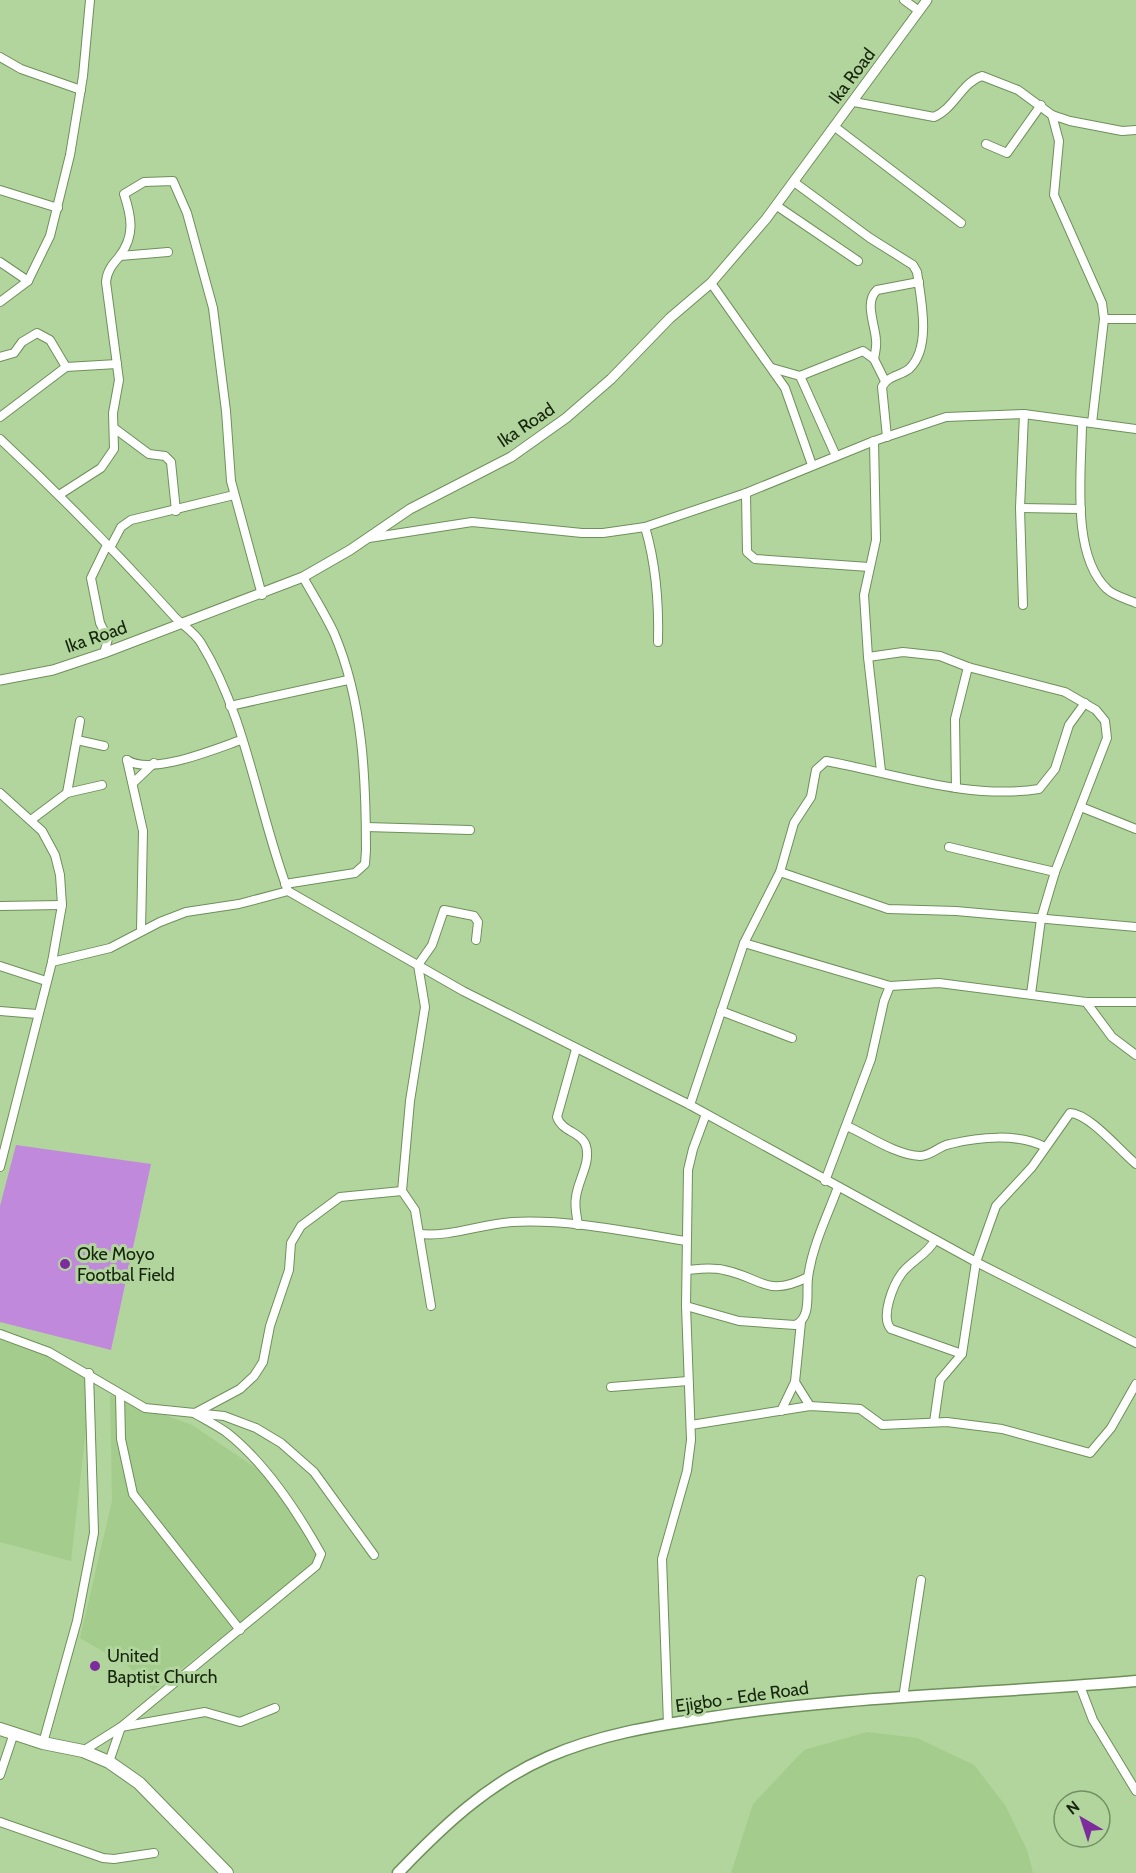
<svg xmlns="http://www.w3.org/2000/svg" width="1136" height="1873" viewBox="0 0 1136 1873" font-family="Cabin,sans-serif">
<rect width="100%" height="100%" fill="#b1d59c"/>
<g fill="#a4cc8d">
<path d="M0,1339l55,19 30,18 3,35 -17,150 -71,-19z"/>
<path d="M110,1395l82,30 70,47 47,63 9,22 -3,7 -162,127 -25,-25 -48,-28 32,-137z"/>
<path d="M867,1732l50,6 57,27 31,40 22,45 6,23h-302l22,-69 51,-54z"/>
</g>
<path fill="#c189dc" d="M16,1145l135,19 -40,186 -111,-28v-116z"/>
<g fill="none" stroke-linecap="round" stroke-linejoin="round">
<defs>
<g id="minor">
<path d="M904,0l15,11"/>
<path d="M0,57l21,12 60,21"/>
<path d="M854,102l80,15c20,-8 28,-35 48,-41l36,14 34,25 18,6 52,10 14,-1"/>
<path d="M1052,115l7,26 -5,54 48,108 2,16 -12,104"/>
<path d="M835,127l126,96"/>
<path d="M986,144l21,9 34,-48"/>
<path d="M794,182l76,56 43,27 4,7c4,27 15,76 -8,97 -9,7 -22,7 -27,18l5,50"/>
<path d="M0,190l58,18"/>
<path d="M777,206l81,55"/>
<path d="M120,256l48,-4"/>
<path d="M0,262l28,19"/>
<path d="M711,283l74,105 27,77"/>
<path d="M0,302l28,-21 22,-45 20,-81 13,-79 7,-76"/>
<path d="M1104,319h32"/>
<path d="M0,357l14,-4 8,-11 15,-9 13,7 16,27"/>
<path d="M874,359c1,-6 3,-13 2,-19 -1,-16 -12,-38 1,-50l42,-8"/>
<path d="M772,368l28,8 63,-25 11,8 11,22"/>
<path d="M800,376l36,80"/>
<path d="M0,417l66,-50 51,-3"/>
<path d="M1082,422c0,47 -12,132 25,167 7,7 20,10 29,14"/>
<path d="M114,428l35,26 16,2 6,6 5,49"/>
<path d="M0,439c60,56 117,114 172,175 8,10 22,17 29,29 45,73 57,168 87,248l175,100 227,114 286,157 160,81"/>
<path d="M874,441l2,99 -12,55 4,62 13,114"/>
<path d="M746,493l1,59 8,7 114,8"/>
<path d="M59,495l42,-27 13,-19 -1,-36 6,-33 -13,-98c1,-11 6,-17 13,-25 16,-21 13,-39 5,-63l20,-12 29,-1 14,32 26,95 13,103 5,70 31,114"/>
<path d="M1020,508l61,1"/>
<path d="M645,527c11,37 14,76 13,115"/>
<path d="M369,538l103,-16 110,11h21l42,-6 101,-34 128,-52 72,-24 78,-3 112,15"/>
<path d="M110,548l11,-21 10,-7 103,-25"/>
<path d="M1023,605l-3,-97 4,-94"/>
<path d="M104,653l4,-14 -8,-16 -9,-45 16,-33"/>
<path d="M868,657l35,-5 37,4 28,11 97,25 31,18 9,11 2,17 -52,134 -14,47 -10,75"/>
<path d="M230,706l118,-26"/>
<path d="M77,740l27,6"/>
<path d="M127,760l16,71 -2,100"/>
<path d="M127,760c24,16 88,-11 114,-20"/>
<path d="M133,783l21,-20"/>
<path d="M956,788l-1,-69 13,-52"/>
<path d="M0,793l42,38 13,24 5,20 2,30 -10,57 -52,205"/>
<path d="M67,793l13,-72"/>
<path d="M1081,807l55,22"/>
<path d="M31,820l36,-27 35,-8"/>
<path d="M366,827l104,3"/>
<path d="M949,847l106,25"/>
<path d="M780,872l108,37 68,2 180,16"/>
<path d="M285,884l70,-11 10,-9 1,-14c0,-72 -3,-149 -32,-217 -9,-19 -21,-38 -31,-56"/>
<path d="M0,906l62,-1"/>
<path d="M744,943l146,43 49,-3 147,19h50"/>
<path d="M52,962l58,-14 50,-26 26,-10 53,-8 49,-13"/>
<path d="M0,966l46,15"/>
<path d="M1086,1002l26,35 24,18"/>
<path d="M0,1011l37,3"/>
<path d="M721,1011l71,27"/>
<path d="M576,1049l-19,68c5,15 25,15 29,29 5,17 -8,34 -10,51 -2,9 1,20 2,28"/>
<path d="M690,1105l54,-162 36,-71 14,-49 17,-26 5,-27 10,-9c70,13 142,39 213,28l16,-20 14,-44 16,-22"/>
<path d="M847,1126c22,10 49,29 73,30 12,0 18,-10 30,-12 29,-7 68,-11 95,3"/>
<path d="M825,1181l46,-122 13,-58 6,-15"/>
<path d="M420,1234c31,3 61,-10 92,-12 58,-3 117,10 174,19"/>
<path d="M935,1240c-8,15 -23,20 -33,33 -9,12 -22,44 -11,56l71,25"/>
<path d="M687,1270c12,-1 24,-3 37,0 39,8 42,28 84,7"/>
<path d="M431,1306l-16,-96 -13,-19 8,-90 15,-94 -7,-42 14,-20 12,-35 30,6 4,6 -2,18"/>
<path d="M686,1306l53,15 56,4c17,-7 11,-32 13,-47 4,-32 19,-61 30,-91"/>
<path d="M0,1334l49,18 96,56 79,8 32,12 25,15 33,29 60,83"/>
<path d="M795,1382l15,24"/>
<path d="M611,1387l77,-6"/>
<path d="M120,1394l1,45 12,55 107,136"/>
<path d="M781,1411l14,-29 6,-60"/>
<path d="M195,1413l45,-24 14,-13 9,-14 7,-36 19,-56 2,-27 10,-17 39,-29 62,-6"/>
<path d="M934,1422l6,-42 22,-26 14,-92 20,-56 36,-39 38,-54c20,1 50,38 66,51"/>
<path d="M691,1425l119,-19 50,3 22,16 65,-3 55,7 88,24 21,-25 25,-44"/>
<path d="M1080,1686l13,34 43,71"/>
<path d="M903,1698l18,-118"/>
<path d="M668,1724l-6,-165 25,-88 4,-31 -5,-134 2,-136 5,-21 13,-35"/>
<path d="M43,1743l34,-122 17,-88 -5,-160"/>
<path d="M83,1751l38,-24 84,-15 35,10 35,-14"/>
<path d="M109,1762l12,-35 195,-161 5,-12c-24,-43 -55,-91 -95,-122 -10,-7 -22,-13 -32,-19"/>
<path d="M0,1775l14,-42"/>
<path d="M0,1822l103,36 11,1 40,-6"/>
</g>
<path id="tertiary" d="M0,680l53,-10 51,-17 199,-76 47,-27 60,-41 101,-52 55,-39 45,-39 59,-61 41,-35 55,-64 161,-219"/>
<path id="secondary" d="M398,1873c44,-46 90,-90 150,-116 50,-22 104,-31 158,-39 142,-23 287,-24 430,-37"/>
<path id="primary" d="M0,1729l43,14 40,8 26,11 30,21 88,90"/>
</defs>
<use href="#minor" stroke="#6e905a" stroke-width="10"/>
<use href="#tertiary" stroke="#6e905a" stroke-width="11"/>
<use href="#secondary" stroke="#6e905a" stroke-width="13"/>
<use href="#primary" stroke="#6e905a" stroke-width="14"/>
<use href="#minor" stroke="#fff" stroke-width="8"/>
<use href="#tertiary" stroke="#fff" stroke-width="9"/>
<use href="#secondary" stroke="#fff" stroke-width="10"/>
<use href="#primary" stroke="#fff" stroke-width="12"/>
</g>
<g fill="#7c2c9c" stroke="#b1d59c" stroke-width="2">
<circle cx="65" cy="1264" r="6"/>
<circle cx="95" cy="1666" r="6"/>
</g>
<g text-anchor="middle" stroke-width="6" stroke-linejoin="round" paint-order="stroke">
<g font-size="18" fill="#17250f" stroke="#b1d59c">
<text transform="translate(852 76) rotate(-53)" y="6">Ika Road</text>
<text transform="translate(526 425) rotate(-34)" y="6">Ika Road</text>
<text transform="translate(96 637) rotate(-19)" y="6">Ika Road</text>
<text transform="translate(742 1697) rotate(-8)" y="6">Ejigbo - Ede Road</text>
</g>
<g font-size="18" fill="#17250f" stroke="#b1d59c" text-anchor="start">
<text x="77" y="1260">Oke Moyo<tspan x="77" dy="21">Footbal Field</tspan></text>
<text x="107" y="1662">United<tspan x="107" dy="21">Baptist Church</tspan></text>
</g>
</g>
<g transform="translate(1082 1819) rotate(321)"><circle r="28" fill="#b1d59c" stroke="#738f64" stroke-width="1.5"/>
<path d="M0-4.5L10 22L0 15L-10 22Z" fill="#7c2c9c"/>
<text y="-9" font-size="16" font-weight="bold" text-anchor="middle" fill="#17250f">N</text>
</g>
</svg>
